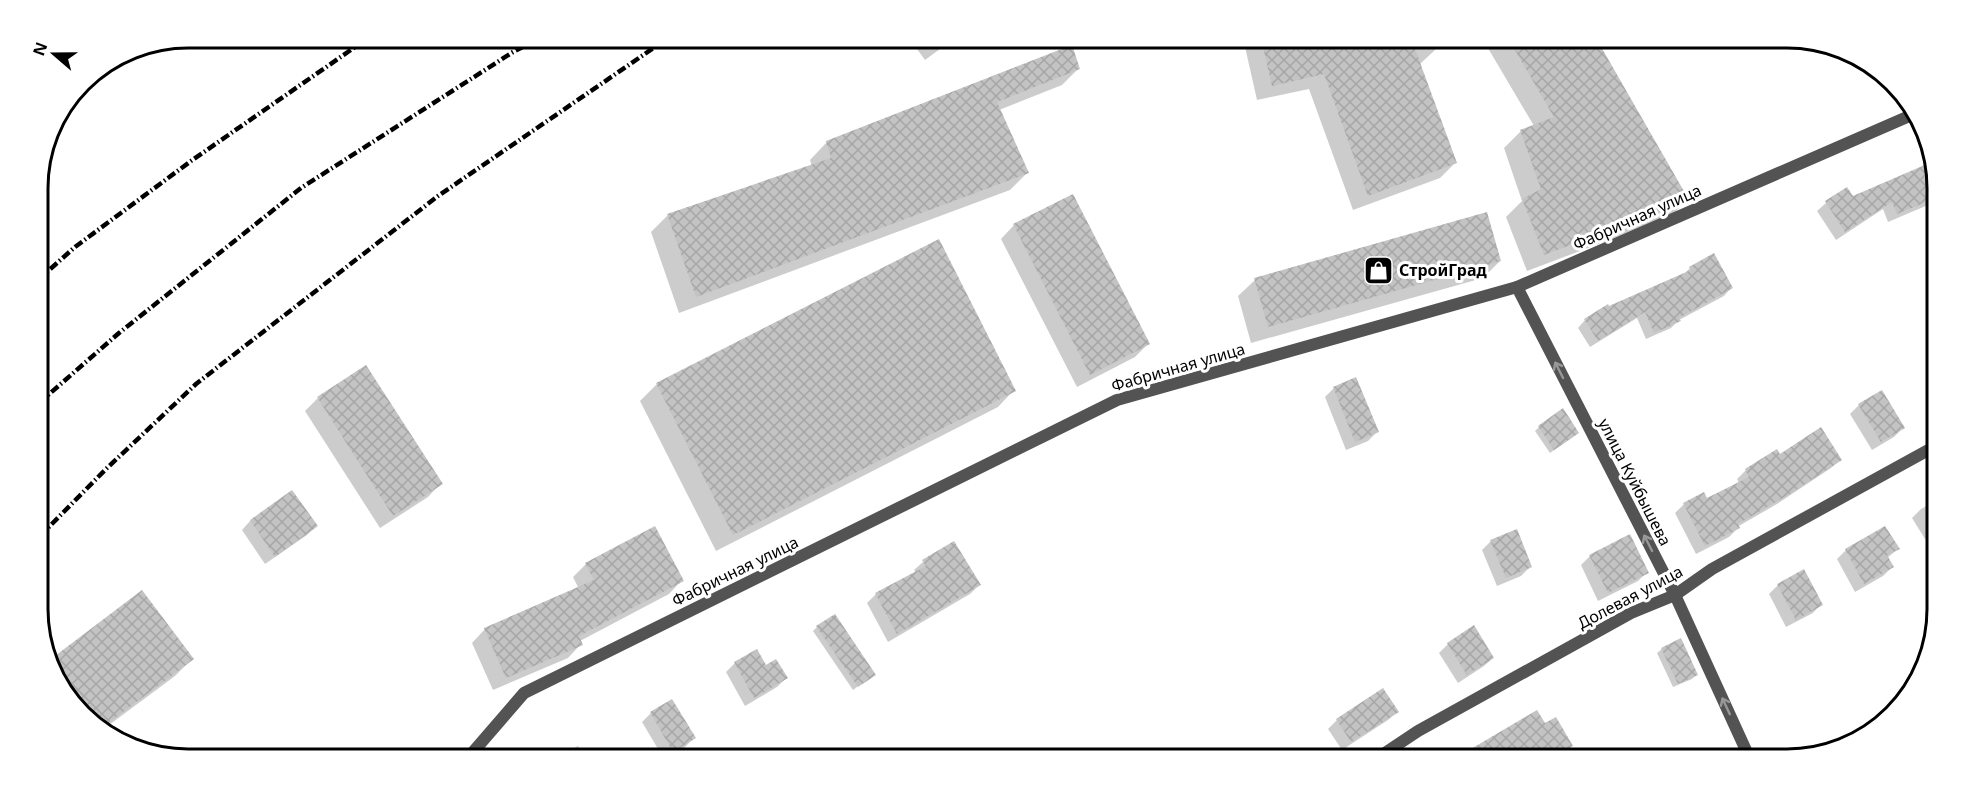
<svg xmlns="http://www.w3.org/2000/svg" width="1975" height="797" viewBox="0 0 1975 797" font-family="'Noto Sans',sans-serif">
<defs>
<pattern id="building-cross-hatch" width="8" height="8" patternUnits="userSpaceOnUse" patternTransform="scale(1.5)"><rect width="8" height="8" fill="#c3c3c3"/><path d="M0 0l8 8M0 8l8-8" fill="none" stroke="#a6a6a6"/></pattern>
</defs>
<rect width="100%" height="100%" fill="#fff"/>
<g fill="#0003">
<path d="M909,38h46l-30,22z"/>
<path d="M1243,38h191l2,11 -17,16 36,98 -15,15 -87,32 -44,-121 -52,11z"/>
<path d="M1482,38h112l93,162 -17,17 -143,54 -21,-54 16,-16 -18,-53 17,-17 13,-5z"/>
<path d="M1071,47l8,21 -17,17 -63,25 28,63 -17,17 -331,123 -28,-81 17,-17 144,-48 -2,-7 16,-17z"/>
<path d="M1929,177l7,20 -8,8 -40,17 -5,-13 -47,31 -19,-29 9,-8 20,-14 6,8z"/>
<path d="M1014,225l134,119 -13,13 -58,30 -76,-148z"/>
<path d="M1500,261l-17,17 -232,65 -13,-47 17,-16z"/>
<path d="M1690,268l41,20 -7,8 -45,24 -8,8 -25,11 -9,-21 -47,29 -12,-19 7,-8 24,-12 73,-32z"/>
<path d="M657,384l357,6 -16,17 -282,144 -76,-150z"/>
<path d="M1334,388l43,44 -9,9 -22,9 -21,-53z"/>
<path d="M318,398l123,85 -13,14 -48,31 -75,-117z"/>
<path d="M1859,405l44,23 -9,9 -22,13 -22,-36z"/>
<path d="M1539,427l34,10 -23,16 -15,-22z"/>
<path d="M1779,456l61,4 -9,8 -54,36 -40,23 1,1 -9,9 -33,17 -21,-41 9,-9 23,-4 32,-17 -2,-4 9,-9z"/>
<path d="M292,492l24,34 -9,9 -42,29 -23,-34 8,-9z"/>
<path d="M1932,503l-1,33 -6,3 -13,-21 9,-9z"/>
<path d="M1884,528l14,21 -11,9 5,9 -9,9 -28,16 -18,-33 9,-9z"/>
<path d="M1491,541l39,26 -9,9 -24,10 -15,-36z"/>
<path d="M1590,556l57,16 -9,9 -40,20 -17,-36z"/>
<path d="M923,562l56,23 -9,9 -82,48 -21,-39 9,-9 40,-21 -2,-3z"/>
<path d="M586,564l96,16 -13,14 -89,47 1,3 -13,14 -75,32 -21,-47 13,-14 94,-40 -6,-12z"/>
<path d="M1804,572l17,32 -8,9 -27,14 -17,-33 9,-9z"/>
<path d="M141,592l51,67 -17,17 -70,52 -30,-20 -24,-48z"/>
<path d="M817,627l52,51 -16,12 -40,-59z"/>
<path d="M1448,644l45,14 -9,8 -26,17 -19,-30z"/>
<path d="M1662,649l34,26 -4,4 -19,8 -16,-34z"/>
<path d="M756,651l9,16 21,11 -9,9 -32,19 -19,-34 9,-9z"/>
<path d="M671,701l23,37 -9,9 -21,12 -22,-37 9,-9z"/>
<path d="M1397,712l-9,8 -46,30 -14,-21 9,-9z"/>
<path d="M1545,725l27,20 -18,14h-97l21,-13z"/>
<path d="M578,746l7,13h-33z"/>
</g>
<g fill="url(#building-cross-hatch)">
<path d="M1261,38h150l46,125 -89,33 -44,-122 -52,12z"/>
<path d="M1508,38h88l93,162 -145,55 -22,-56 19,-10 -21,-59 34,-13z"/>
<path d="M1072,45l8,24 -83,33 32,71 -333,124 -29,-83 164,-56 -5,-17z"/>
<path d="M1927,164l5,11 -2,1 6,14v8l-39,16 -5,-12 -47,30 -20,-31 22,-14 6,9z"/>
<path d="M1073,194l77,150 -60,31 -77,-151z"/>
<path d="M1487,212l14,49 -233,66 -14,-49z"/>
<path d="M939,239l77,152 -283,144 -77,-152z"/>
<path d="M1714,253l19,35 -54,30 2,3 -27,12 -9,-21 -47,29 -14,-22 24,-15 1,2 82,-36 -2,-3z"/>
<path d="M366,365l77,119 -50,32 -76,-119z"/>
<path d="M1356,377l23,55 -24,10 -22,-55z"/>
<path d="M1882,390l23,38 -24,14 -23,-38z"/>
<path d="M1563,408l16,25 -25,17 -16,-24z"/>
<path d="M1821,427l21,33 -54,35 -50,29 2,4 -35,18 -22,-43 21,-11 3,6 42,-21 -4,-8 32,-20 3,5z"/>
<path d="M292,490l26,36 -43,31 -25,-37z"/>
<path d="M655,526l29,55 -105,55 4,9 -77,33 -22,-50 110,-48 -9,-17z"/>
<path d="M1885,526l15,23 -13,6 7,12 -30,17 -19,-35z"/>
<path d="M1517,529l15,38 -26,11 -16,-38z"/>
<path d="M1630,534l19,39 -41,20 -19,-38z"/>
<path d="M954,541l27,44 -84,49 -22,-41 51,-27 -4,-6z"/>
<path d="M1804,569l19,36 -27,15 -19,-36z"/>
<path d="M142,590l52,69 -91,68 -28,-19 -24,-49z"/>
<path d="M835,614l41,61 -18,12 -42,-61z"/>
<path d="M1474,625l20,33 -27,17 -20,-32z"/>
<path d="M1681,638l17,37 -20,9 -17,-36z"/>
<path d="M757,649l9,16 10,-6 12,19 -34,20 -20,-36z"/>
<path d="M1383,688l16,24 -48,30 -15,-23z"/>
<path d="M672,699l24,39 -23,14 -23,-40z"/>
<path d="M1537,710l8,13 11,-6 17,29 -22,13h-97z"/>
</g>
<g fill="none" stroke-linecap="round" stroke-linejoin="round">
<g stroke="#535353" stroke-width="12">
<path d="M1517,287l158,308 75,164"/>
<path d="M467,759l57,-66 593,-293 400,-113 397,-173"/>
<path d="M1376,759l42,-28 213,-118 44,-18 37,-26 220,-121"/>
</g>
<g stroke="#000" stroke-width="4.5" stroke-dasharray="9 3 1.5 3" stroke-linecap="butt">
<path d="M38,280l37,-33 116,-86 177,-123"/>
<path d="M39,403l80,-70 182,-145 212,-136 27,-14"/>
<path d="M40,536l66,-67 90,-85 242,-188 230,-158"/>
</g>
</g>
<defs><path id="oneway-shaft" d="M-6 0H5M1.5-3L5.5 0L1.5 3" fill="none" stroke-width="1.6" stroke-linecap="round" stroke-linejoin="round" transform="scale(1.5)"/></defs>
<g stroke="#989898">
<use href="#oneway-shaft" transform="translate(1559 370) rotate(-117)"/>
<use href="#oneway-shaft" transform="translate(1648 543) rotate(-117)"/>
<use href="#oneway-shaft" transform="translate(1726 706) rotate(-115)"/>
</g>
<defs>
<symbol id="shop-square" viewBox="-11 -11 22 22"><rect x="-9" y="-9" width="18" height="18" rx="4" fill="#000" stroke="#fff"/><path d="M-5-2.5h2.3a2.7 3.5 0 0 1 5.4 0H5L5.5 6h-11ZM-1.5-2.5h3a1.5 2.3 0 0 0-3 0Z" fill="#fff"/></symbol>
</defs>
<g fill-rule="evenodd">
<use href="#shop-square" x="1362" y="254" width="33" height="33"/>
</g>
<g text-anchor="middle" stroke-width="6" stroke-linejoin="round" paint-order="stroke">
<g font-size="16" fill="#000" stroke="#fff">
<text transform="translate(1637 217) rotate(-24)" y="6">Фабричная улица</text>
<text transform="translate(1178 367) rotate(-16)" y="6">Фабричная улица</text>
<text transform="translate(1635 482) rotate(63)" y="6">улица Куйбышева</text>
<text transform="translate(735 571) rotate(-26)" y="6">Фабричная улица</text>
<text transform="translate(1630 597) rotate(-28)" y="6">Долевая улица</text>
</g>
<g font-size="16" font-weight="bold" fill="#000" stroke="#fff" text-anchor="start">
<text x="1399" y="276">СтройГрад</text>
</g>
</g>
<path d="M0 0H1975V797H0ZM188 48H1787A140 140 0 0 1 1927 188V609A140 140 0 0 1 1787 749H188A140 140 0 0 1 48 609V188A140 140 0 0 1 188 48Z" fill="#fff" fill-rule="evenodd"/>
<path fill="none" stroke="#000" stroke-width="3" d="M188 48H1787A140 140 0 0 1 1927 188V609A140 140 0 0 1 1787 749H188A140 140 0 0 1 48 609V188A140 140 0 0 1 188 48Z"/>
<g transform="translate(54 54) rotate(290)" stroke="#ffffff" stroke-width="4.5" paint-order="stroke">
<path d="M0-4.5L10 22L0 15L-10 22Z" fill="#000000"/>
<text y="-9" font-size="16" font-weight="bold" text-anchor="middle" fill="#000000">N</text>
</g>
</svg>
